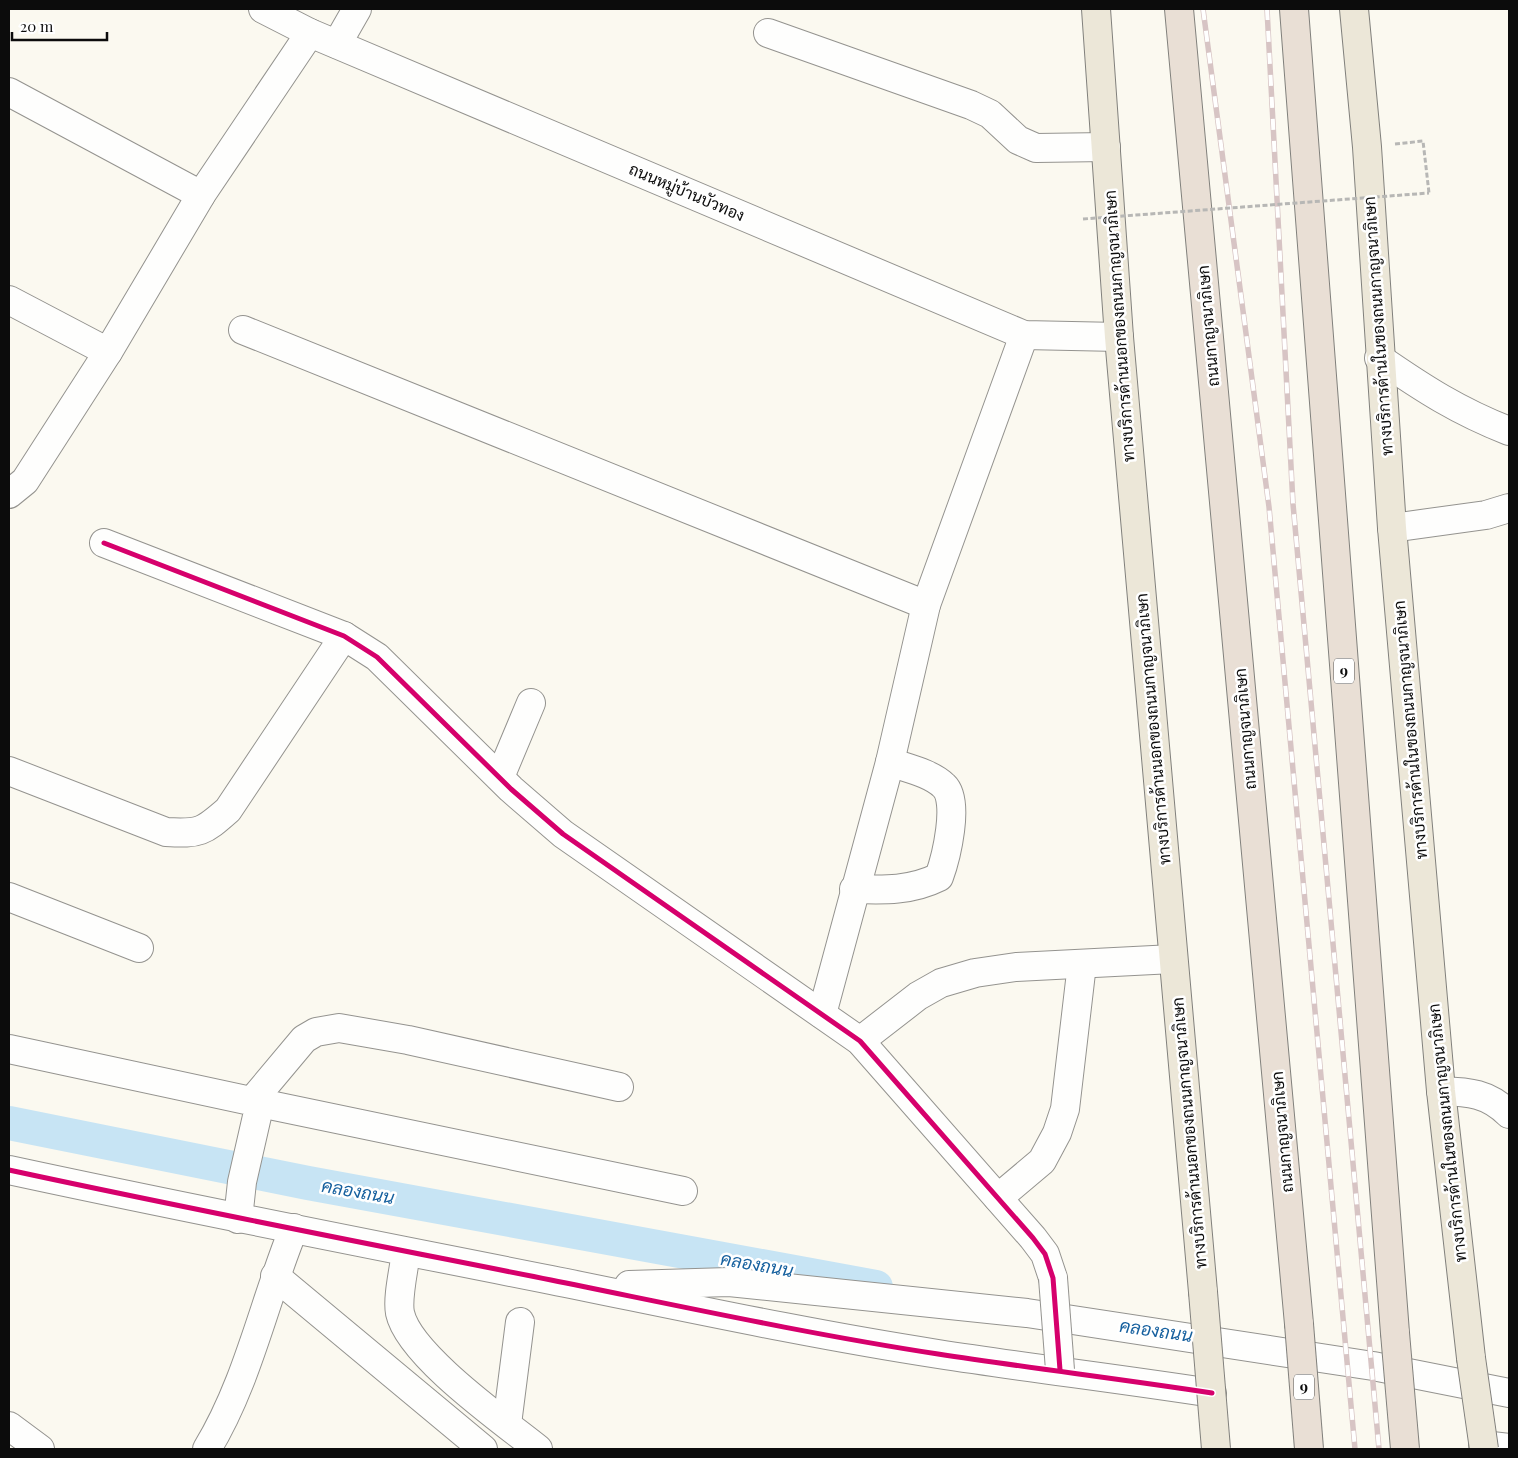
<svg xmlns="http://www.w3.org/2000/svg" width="1518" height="1458" viewBox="0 0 1518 1458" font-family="'Playfair Display',Sarabun,serif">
<rect width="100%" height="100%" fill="#fbf9f0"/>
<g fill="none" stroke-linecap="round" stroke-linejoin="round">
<path stroke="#c7e4f4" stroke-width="34" d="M9,1123l299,60 568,104"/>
<defs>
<g id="minor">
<path d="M263,9l47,24 714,302 95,2"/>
<path d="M768,33l203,72 19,9 28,26 18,8 70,-1"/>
<path d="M337,44l20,-35"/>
<path d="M9,92l192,103"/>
<path d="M9,300l99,52 93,-157 109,-162"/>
<path d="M243,330l683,275"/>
<path d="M1379,358c45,31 79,53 130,73"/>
<path d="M9,494l16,-13 83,-129"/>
<path d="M1392,528l94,-13 23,-7"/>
<path d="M104,543l240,93 33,21 134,132 52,45 297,207 173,197 12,16 8,24"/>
<path d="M9,771l157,61c34,2 37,0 62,-22l116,-174"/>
<path d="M500,777l31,-74"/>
<path d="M854,889c30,1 57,2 85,-12 7,-19 21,-76 5,-91 -13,-13 -38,-18 -54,-24"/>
<path d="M9,897l130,51"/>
<path d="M822,1014l68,-252 36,-157 98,-270"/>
<path d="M860,1041l58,-45 23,-13 34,-10 41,-6 157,-8"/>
<path d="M9,1049l251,54 -18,79 -4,37"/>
<path d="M1441,1091c28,1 47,2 68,23"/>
<path d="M252,1101l52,-62 12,-7 23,-4 69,12 211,47"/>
<path d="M260,1103l423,88"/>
<path d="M9,1170c180,39 361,74 542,110 129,26 257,54 387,74 91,14 183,25 274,39"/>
<path d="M998,1198l44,-37 15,-28 8,-24 17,-145"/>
<path d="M406,1252c-2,17 -9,46 -6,61 9,42 103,108 138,136"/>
<path d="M275,1276l208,173"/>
<path d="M629,1285l100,-3 298,31 346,53 136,27"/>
<path d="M507,1424l13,-102"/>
<path d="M9,1426l31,23"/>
<path d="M1483,1445l26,3"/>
<path d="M207,1449c41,-67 57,-148 87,-221"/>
</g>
<g id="major">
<path d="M1096,9l23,328 84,955"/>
<path d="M1354,9l13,138 25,381 49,563 30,267"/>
</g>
<g id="highway">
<path d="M1179,9l120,1315"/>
<path d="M1294,9l101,1324"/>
</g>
</defs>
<use href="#minor" stroke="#94938f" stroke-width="30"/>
<use href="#major" stroke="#81807c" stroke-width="30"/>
<use href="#highway" stroke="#81807c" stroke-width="30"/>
<path stroke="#b7b7b5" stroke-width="3" stroke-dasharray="5 2.5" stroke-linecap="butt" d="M1395,144l28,-3 6,52"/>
<use href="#minor" stroke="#fefefd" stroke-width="28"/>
<use href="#major" stroke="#ece7d8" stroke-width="28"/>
<use href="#highway" stroke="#e9dfd5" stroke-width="28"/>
<defs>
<g id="rail">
<path d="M1203,9l66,498 86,942"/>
<path d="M1267,9l26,495 86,945"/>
</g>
</defs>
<use href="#rail" stroke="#d7c4c4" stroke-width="5.5"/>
<use href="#rail" stroke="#fff" stroke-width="4" stroke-dasharray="11" stroke-linecap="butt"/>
<defs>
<path id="minor-bridge" d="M1053,1278l7,92"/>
<g id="major-bridge">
<path d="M1203,1292l13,157"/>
<path d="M1471,1358l13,91"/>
</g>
<g id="highway-bridge">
<path d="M1299,1324l10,125"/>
<path d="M1395,1333l10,116"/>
</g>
</defs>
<use href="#minor-bridge" stroke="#94938f" stroke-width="30" stroke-linecap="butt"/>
<use href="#major-bridge" stroke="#81807c" stroke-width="30" stroke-linecap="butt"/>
<use href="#highway-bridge" stroke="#81807c" stroke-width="30" stroke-linecap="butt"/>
<path stroke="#b7b7b5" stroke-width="3" stroke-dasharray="5 2.5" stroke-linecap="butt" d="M1083,219l346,-26"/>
<use href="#minor-bridge" stroke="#fefefd" stroke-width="28"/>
<use href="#major-bridge" stroke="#ece7d8" stroke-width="28"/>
<use href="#highway-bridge" stroke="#e9dfd5" stroke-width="28"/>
<defs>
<g id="cycleway">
<path d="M104,543l240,93 33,21 134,132 52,45 297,207 173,197 12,16 8,24 7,92"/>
<path d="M9,1170c180,39 361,74 542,110 129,26 257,54 387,74 91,14 183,25 274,39"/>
</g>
</defs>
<use href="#cycleway" stroke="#fff" stroke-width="8"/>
<use href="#cycleway" stroke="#d6006c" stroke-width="5"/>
</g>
<g text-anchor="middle" stroke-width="5" stroke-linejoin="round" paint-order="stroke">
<g fill="#fff" stroke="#555" stroke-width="1">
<rect x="1334" y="658.5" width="20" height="25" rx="4"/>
<rect x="1294" y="1374.5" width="20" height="25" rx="4"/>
</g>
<g font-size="15" font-weight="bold" fill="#0c0c0c">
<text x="1344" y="676">9</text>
<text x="1304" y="1392">9</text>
</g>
<g font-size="16" fill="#0c0c0c" stroke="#fff">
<text transform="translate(687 192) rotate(23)" y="6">ถนนหมู่บ้านบัวทอง</text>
<text transform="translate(1119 326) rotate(-94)" y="6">ทางบริการด้านนอกของถนนกาญจนาภิเษก</text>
<text transform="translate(1208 326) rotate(-95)" y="6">ถนนกาญจนาภิเษก</text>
<text transform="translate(1378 326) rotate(-94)" y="6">ทางบริการด้านในของถนนกาญจนาภิเษก</text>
<text transform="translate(1153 729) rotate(-95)" y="6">ทางบริการด้านนอกของถนนกาญจนาภิเษก</text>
<text transform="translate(1245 729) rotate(-95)" y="6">ถนนกาญจนาภิเษก</text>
<text transform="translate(1410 730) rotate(-95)" y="6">ทางบริการด้านในของถนนกาญจนาภิเษก</text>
<text transform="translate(1282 1132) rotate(-95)" y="6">ถนนกาญจนาภิเษก</text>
<text transform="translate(1189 1133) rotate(-95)" y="6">ทางบริการด้านนอกของถนนกาญจนาภิเษก</text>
<text transform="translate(1447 1133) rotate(-96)" y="6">ทางบริการด้านในของถนนกาญจนาภิเษก</text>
</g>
<g font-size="18" font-style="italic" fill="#16609e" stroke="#fff">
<text transform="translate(358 1192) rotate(10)" y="6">คลองถนน</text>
<text transform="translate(757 1265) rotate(10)" y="6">คลองถนน</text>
<text transform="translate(1156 1331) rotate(8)" y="6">คลองถนน</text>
</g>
</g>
<rect width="1518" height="1458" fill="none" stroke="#0c0c0c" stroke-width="20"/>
<path d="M12 32v8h95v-8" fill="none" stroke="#0c0c0c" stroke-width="2.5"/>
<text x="20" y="32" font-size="15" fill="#0c0c0c" stroke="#ffffff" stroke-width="4" paint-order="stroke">20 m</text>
</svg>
